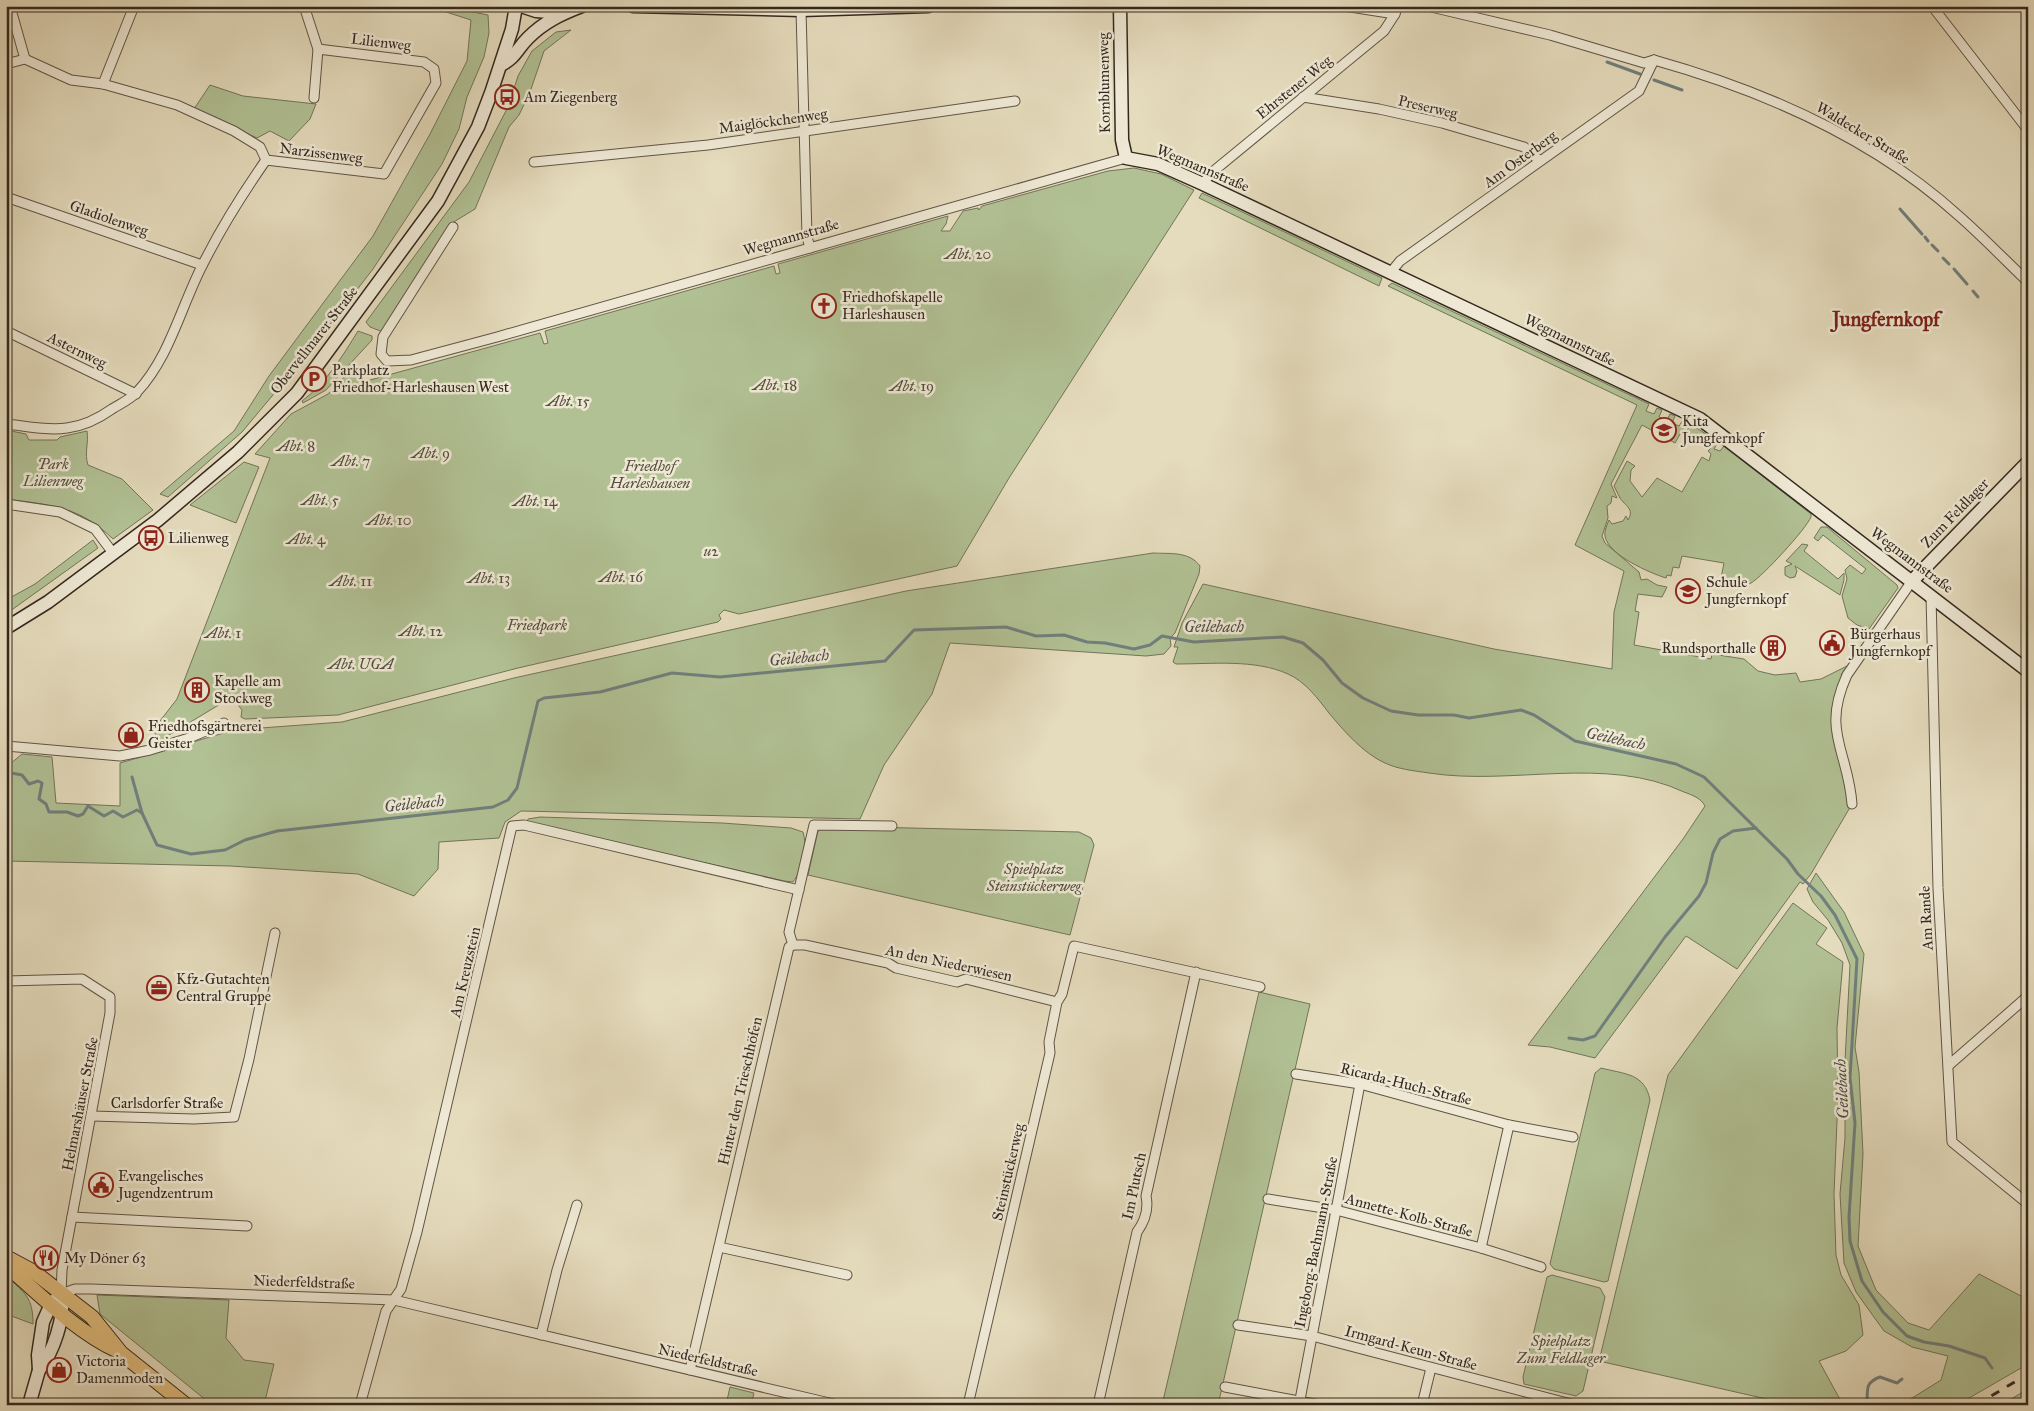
<svg xmlns="http://www.w3.org/2000/svg" width="2034" height="1411" viewBox="0 0 2034 1411" font-family="'IM FELL Great Primer',serif">
<rect width="100%" height="100%" fill="#e5dcbd"/>
<filter id="stains"><feTurbulence type="fractalNoise" baseFrequency=".004" numOctaves="4"/><feColorMatrix values="0 0 0 0 .2 0 0 0 0 .09 0 0 0 0 .02 0 0 0 .5 -.17"/></filter>
<radialGradient id="worn" r=".72"><stop offset=".6" stop-color="#630" stop-opacity="0"/><stop offset="1" stop-color="#630" stop-opacity=".3"/></radialGradient>
<g fill="#b1c194" stroke="#72745a">
<path d="M443,6l45,9 1,18 -5,24 -17,40 -8,32 -17,35 -69,105 -65,84 -66,79 -74,65 -8,-3 74,-63 35,-55 104,-140 57,-102 37,-73 4,-41 -28,-9z"/>
<path d="M571,30l-27,21 -14,41 -11,23 -10,12 -34,82 -23,14 -69,109 -13,-5 -4,-5 103,-140 39,-75 10,-31 14,-25 24,-19z"/>
<path d="M210,85l33,11 73,8 -6,15 -21,22 -19,-10 -13,7 -63,-29z"/>
<path d="M1134,168l27,6 33,16 -185,288 -52,88 -218,48 -15,-4 -5,5 2,4 -3,3 -200,46 -180,47 -93,4 -4,-2 1,-7 -10,-13 -73,44 -6,-11 24,-31 93,-241 -15,-4 36,-40 37,-20 25,-26 10,14 177,-49 4,11 4,-1 -3,-12 229,-65 2,8 4,-1 -2,-9 170,-48 -2,8 -5,7h9l13,-20 15,-3 1,2 3,-4 126,-35z"/>
<path d="M1202,193l180,85 -3,8 -180,-88z"/>
<path d="M1392,283l257,121 -3,7 8,3 3,-6 5,2 -3,7 8,3 3,-6 5,2 -3,7 7,3 4,-6 4,2 -12,21 -33,-18 -31,59 6,14 -5,-2 -1,7 -4,3 1,12 -6,18 3,7 34,29 2,8 6,-1 10,6 10,2 -5,10 -24,-3 -3,17 4,1 -5,33 77,14 1,-5 32,5 14,12 17,4 21,-2 4,9 21,-3 28,-14 -8,10h6l-11,33 16,96 -41,70 -8,10 -3,-2 -63,87 -51,-33 -91,122 -45,-11 -22,-2 155,-206 22,-33c-4,-8 -13,-11 -21,-14 -79,-37 -172,-6 -255,-19 -14,-2 -32,-4 -44,-10 -21,-9 -42,-33 -56,-50 -11,-14 -23,-31 -41,-39 -33,-15 -76,-10 -112,-10l-3,-2 5,-15h-4l8,-24 21,-39 291,65 118,20 2,-57 10,-41 -49,-26 62,-140 -249,-119z"/>
<path d="M358,331l14,5v4l-46,50 -23,13 -1,-2c24,-18 40,-44 56,-70z"/>
<path d="M1690,424l16,10 -9,5 -9,-1 -2,-5z"/>
<path d="M6,430l20,4 3,6h28l3,-3 27,-6c2,12 -3,22 1,34l34,14 31,31 -40,29c-34,-33 -62,-34 -107,-40z"/>
<path d="M1713,439l5,3 -4,7 6,2 4,-5 87,68v3c-5,12 -48,59 -60,66 -8,5 -21,1 -31,0l4,-20 -42,-7 -3,12 -6,-1 -2,9 -4,-1 -1,3c-16,-5 -58,-23 -61,-42 -1,-5 2,-11 4,-16l3,4 11,-3 3,-5 2,4c7,-11 -3,-14 -8,-22 -2,-4 -4,-8 -6,-12l13,-25 8,5 -4,4 -1,11 12,16 15,-19 25,14 20,-35 7,4 2,-7 -3,-3 3,-3 -3,-4z"/>
<path d="M244,462l15,5 -23,56 -46,-18z"/>
<path d="M1821,527h6l70,58 1,3 -29,41 -12,-4 -9,-7 -6,-22 5,-17 -2,-9 5,-5 12,9 4,-5 -43,-34 -5,6 -4,-3z"/>
<path d="M93,540l5,8 -92,66v-14l29,-16z"/>
<path d="M1802,544l6,1 -4,6 34,28 6,-6v7l-4,15 -45,-29 2,5 -2,6 -5,1 -5,-3v-8l7,-3 -6,-3z"/>
<path d="M1153,553c17,1 36,-2 47,13l-1,8 -24,59 -5,5 1,8 -7,8 -18,2 -196,-13 -18,51 -48,71 -24,54 -339,-8 -16,11 -6,16 -60,4 -1,27 -24,27 -56,-22 -128,-8 -224,-5 3,-96 13,-11 30,3 4,46 64,3v-43l114,-33 108,-8 172,-44 392,-87z"/>
<path d="M540,817l182,6 69,5 12,4c5,17 0,36 -10,50l-9,-1 -257,-59 1,-3z"/>
<path d="M826,826l253,6 12,6 3,7 -24,90 -262,-60 10,-44z"/>
<path d="M1816,873l28,39 20,42 -9,93 4,25 4,82 -5,92 18,44 32,33 21,7 50,-56 42,22h7v68l-71,41h-56l40,-25 7,-24 -36,-9 -28,-16 -28,-39 -12,-29 -4,-69 5,-56v-77l5,-96 -8,-22 -14,-23 -15,-18 -6,-13z"/>
<path d="M1793,903l34,25 -11,16 27,18 -6,66 1,68 -4,98 2,61 5,20 18,30 4,30 -17,16 -27,10 24,44h-50l-194,-44 69,-286z"/>
<path d="M1259,992l51,12 -92,401h-56z"/>
<path d="M1601,1068c23,6 44,5 49,32l-42,181 -4,1 -50,-13 -4,-5 45,-191z"/>
<path d="M1552,1275l48,13 5,9 -22,94 -7,5 -52,-12 -1,-7 24,-100z"/>
<path d="M6,1276c19,17 27,21 27,48l-27,-10z"/>
<path d="M97,1295l132,5 -3,38 18,22 30,4 -10,41h-52l-112,-91z"/>
<path d="M730,1387l24,6 -3,12 -15,-2 -10,2z"/>
<path d="M2028,1389v16h-27z"/>
</g>
<g fill="none" stroke-linecap="round" stroke-linejoin="round">
<g stroke="#717f7d" stroke-width="3">
<path d="M1607,62l33,12"/>
<path d="M1654,80l28,10"/>
<path d="M1900,209l22,25"/>
<path d="M1925,237l3,4"/>
<path d="M1932,245l6,6"/>
<path d="M1943,258l6,6"/>
<path d="M1954,269l13,15"/>
<path d="M1973,291l5,6"/>
<path d="M6,772l16,3 7,9 9,-3 4,2 -3,16 7,5 3,8h18l11,4 5,-2 5,-8 16,10 9,-5 10,6 14,-7 5,3 15,32 34,9 34,-4 20,-10 32,-9 216,-24 15,-7 9,-12 21,-87 6,-3 56,-6 72,-19 48,4 165,-16 29,-31 92,-3 30,9 28,-1 23,7 18,1 29,6 16,-4 12,-9 32,6 89,-5 20,6 20,17 19,23 21,15 28,13 27,4h36l15,3 52,-8 13,5 41,26 101,23 28,13 83,82 11,15 23,22 14,19 22,44 -7,119 5,45 -6,94 1,24 12,40 21,31 24,24 17,6 25,4 36,12 7,10"/>
<path d="M132,777l10,36"/>
<path d="M1569,1038l14,2 12,-4 70,-99 34,-41 7,-13 7,-30 7,-14 13,-8 23,-3"/>
<path d="M1867,1405c1,-15 -3,-22 13,-28l17,6 5,-4"/>
</g>
<defs>
<g id="street">
<path d="M10,6l15,53 46,21 32,4 74,21 57,26 26,16 6,13"/>
<path d="M304,6l14,43 -4,49"/>
<path d="M1344,6l51,8"/>
<path d="M1427,6l123,29 94,28 10,-3"/>
<path d="M1932,6l96,124"/>
<path d="M801,10l6,227 3,11"/>
<path d="M1654,60c111,31 219,78 305,156 24,21 46,44 69,66"/>
<path d="M6,64l19,-5"/>
<path d="M103,84l31,-78"/>
<path d="M1303,97l76,12 63,14 82,24 16,14"/>
<path d="M266,160l118,14 52,-91 -2,-14 -10,-7 -106,-13"/>
<path d="M534,162l174,-17 307,-44"/>
<path d="M1203,184l7,-10 174,-143 11,-17 2,-8"/>
<path d="M6,197l196,68"/>
<path d="M453,227l-70,110 -2,17 6,7 24,-1 86,-23 629,-179"/>
<path d="M1391,272l9,-11 239,-170 15,-31"/>
<path d="M6,331l130,63"/>
<path d="M6,424c20,2 41,7 61,4 17,-2 31,-9 45,-19 8,-5 19,-10 25,-17 33,-35 44,-86 66,-128 18,-36 40,-71 63,-104"/>
<path d="M6,504l54,8 35,17 18,24"/>
<path d="M1931,595l7,293 14,254 76,62"/>
<path d="M6,746l114,10 30,-6 39,-12 35,-15"/>
<path d="M1852,804c-4,-54 -31,-72 -5,-129l65,-94"/>
<path d="M793,945l-4,-13 25,-107 78,1"/>
<path d="M6,981l76,-2 28,18v16l-48,257 -1,24 14,-5h16l303,11 444,105"/>
<path d="M1949,1065l79,-69"/>
<path d="M1296,1074l64,10 149,41 64,12"/>
<path d="M92,1116l102,3 40,-2 15,-58 26,-126"/>
<path d="M1268,1199l68,11 145,38 60,19"/>
<path d="M72,1217l175,9"/>
<path d="M719,1247l128,28"/>
<path d="M1481,1248l28,-123"/>
<path d="M1238,1325l74,11 263,69"/>
<path d="M541,1335l16,-65 20,-65"/>
<path d="M690,1370l99,-423 4,-2h12l83,18 8,5 61,14 9,-3 91,23"/>
<path d="M1225,1387l95,18"/>
<path d="M360,1405l26,-94 15,-22 16,-57 95,-406 12,-1 275,65"/>
<path d="M968,1405l82,-352 -1,-11 8,-40 5,-8 12,-48 186,41"/>
<path d="M1098,1405l39,-173c8,-11 12,-22 9,-36l50,-224"/>
<path d="M1299,1405l61,-321"/>
<path d="M1422,1405l9,-37"/>
</g>
<g id="secondary">
<path d="M521,6l15,5 27,2"/>
<path d="M633,6l168,4 127,-4"/>
<path d="M1120,6l2,134 4,18 32,6 45,20 497,235 328,252"/>
<path d="M501,65c15,-8 16,-16 27,-27 16,-16 33,-24 54,-32"/>
<path d="M1912,581l116,-119"/>
<path d="M6,628l42,-26 110,-82 80,-68 59,-59 141,-192 40,-74 13,-34 21,-64 4,-23"/>
<path d="M39,1370c14,-17 27,-54 22,-76"/>
<path d="M29,1405l10,-35 -1,-15 5,-33 8,-18 10,-10"/>
</g>
<g id="primary">
<path d="M6,1257l28,15 58,45 29,36 65,52"/>
<path d="M6,1265c34,30 71,67 112,86"/>
</g>
</defs>
<use href="#street" stroke="#605546" stroke-width="11"/>
<use href="#secondary" stroke="#34281f" stroke-width="15"/>
<use href="#primary" stroke="#34281f" stroke-width="16"/>
<use href="#street" stroke="#eee8d4" stroke-width="9"/>
<use href="#secondary" stroke="#eee8d4" stroke-width="12"/>
<use href="#primary" stroke="#e2be7e" stroke-width="14"/>
<path stroke="#34281f" stroke-width="3" stroke-dasharray="9 9" stroke-linecap="butt" d="M1976,1405l52,-31"/>
</g>
<defs>
<symbol id="bus-ring" viewBox="-11 -11 22 22"><circle r="9.5" fill="#eee8d4" stroke="#8f2418" stroke-width="1.5"/><path d="M-5-6H5V4H4V6H2V4H-2V6H-4V4H-5ZM-3.5-4V0h7V-4ZM-3.5 1.2v1.5H-2V1.2ZM2 1.2v1.5H3.5V1.2Z" fill="#8f2418"/></symbol>
<symbol id="church-ring" viewBox="-11 -11 22 22"><circle r="9.5" fill="#eee8d4" stroke="#8f2418" stroke-width="1.5"/><path d="M-1.2-6h2.4v3.5h3.3v2.4h-3.3V6h-2.4V-.1h-3.3v-2.4h3.3Z" fill="#8f2418"/></symbol>
<symbol id="parking-ring" viewBox="-11 -11 22 22"><circle r="9.5" fill="#eee8d4" stroke="#8f2418" stroke-width="1.5"/><path d="M-3.5-5.5H1a3.5 3.5 0 0 1 0 7H-1V5.5H-3.5ZM-1-3.4V-.6H.8a1.4 1.4 0 0 0 0-2.8Z" fill="#8f2418"/></symbol>
<symbol id="school-ring" viewBox="-11 -11 22 22"><circle r="9.5" fill="#eee8d4" stroke="#8f2418" stroke-width="1.5"/><path d="M0-5L7-2L0 1L-7-2ZM-4 1L0 2.5L4 1V4Q0 6-4 4Z" fill="#8f2418"/></symbol>
<symbol id="civic-ring" viewBox="-11 -11 22 22"><circle r="9.5" fill="#eee8d4" stroke="#8f2418" stroke-width="1.5"/><path d="M-.6-6.5H3V-4.5H.6V-3L4-1V1h2V6H-6V1h2V-1L-.6-3ZM-1.2 2.5V6h2.4V2.5Z" fill="#8f2418"/></symbol>
<symbol id="building-ring" viewBox="-11 -11 22 22"><circle r="9.5" fill="#eee8d4" stroke="#8f2418" stroke-width="1.5"/><path d="M-4-6H4V6H1V3H-1V6H-4ZM-2.5-4.3h1.7v1.8h-1.7ZM.8-4.3h1.7v1.8H.8ZM-2.5-1h1.7V.8h-1.7ZM.8-1h1.7V.8H.8Z" fill="#8f2418"/></symbol>
<symbol id="shop-ring" viewBox="-11 -11 22 22"><circle r="9.5" fill="#eee8d4" stroke="#8f2418" stroke-width="1.5"/><path d="M-5-2.5h2.3a2.7 3.5 0 0 1 5.4 0H5L5.5 6h-11ZM-1.5-2.5h3a1.5 2.3 0 0 0-3 0Z" fill="#8f2418"/></symbol>
<symbol id="office-ring" viewBox="-11 -11 22 22"><circle r="9.5" fill="#eee8d4" stroke="#8f2418" stroke-width="1.5"/><path d="M-6-3h4V-5.5h4V-3h4V5H-6ZM-1-4.5V-3h2v-1.5ZM-6 0V1H6V0Z" fill="#8f2418"/></symbol>
<symbol id="restaurant-ring" viewBox="-11 -11 22 22"><circle r="9.5" fill="#eee8d4" stroke="#8f2418" stroke-width="1.5"/><path d="M-5-6h1v4h1v-4h1v4h1v-4h1v5L-1.5 .5V6h-2V.5L-5-1ZM5-6V6H3V1.5H1.5Q1.5-4 5-6Z" fill="#8f2418"/></symbol>
</defs>
<g fill-rule="evenodd">
<use href="#bus-ring" x="493" y="83" width="28" height="28"/>
<use href="#church-ring" x="810" y="292" width="28" height="28"/>
<use href="#parking-ring" x="300" y="365" width="28" height="28"/>
<use href="#school-ring" x="1650" y="416" width="28" height="28"/>
<use href="#bus-ring" x="137" y="524" width="28" height="28"/>
<use href="#school-ring" x="1674" y="577" width="28" height="28"/>
<use href="#civic-ring" x="1818" y="629" width="28" height="28"/>
<use href="#building-ring" x="1759" y="634" width="28" height="28"/>
<use href="#building-ring" x="183" y="676" width="28" height="28"/>
<use href="#shop-ring" x="117" y="721" width="28" height="28"/>
<use href="#office-ring" x="145" y="974" width="28" height="28"/>
<use href="#civic-ring" x="87" y="1171" width="28" height="28"/>
<use href="#restaurant-ring" x="32" y="1244" width="28" height="28"/>
<use href="#shop-ring" x="45" y="1356" width="28" height="28"/>
</g>
<g text-anchor="middle" stroke-width="5" stroke-linejoin="round" paint-order="stroke">
<g font-size="15" fill="#34281f" stroke="#eee8d4">
<text transform="translate(381 42) rotate(7)" y="5">Lilienweg</text>
<text transform="translate(1104 83) rotate(-91)" y="5">Kornblumenweg</text>
<text transform="translate(1294 87) rotate(-39)" y="5">Ehrstener Weg</text>
<text transform="translate(1428 107) rotate(13)" y="5">Preserweg</text>
<text transform="translate(773 121) rotate(-8)" y="5">Maiglöckchenweg</text>
<text transform="translate(1863 133) rotate(31)" y="5">Waldecker Straße</text>
<text transform="translate(321 153) rotate(7)" y="5">Narzissenweg</text>
<text transform="translate(1520 159) rotate(-36)" y="5">Am Osterberg</text>
<text transform="translate(1203 168) rotate(23)" y="5">Wegmannstraße</text>
<text transform="translate(109 218) rotate(19)" y="5">Gladiolenweg</text>
<text transform="translate(791 237) rotate(-16)" y="5">Wegmannstraße</text>
<text transform="translate(314 340) rotate(-52)" y="5">Obervellmarer Straße</text>
<text transform="translate(1570 340) rotate(26)" y="5">Wegmannstraße</text>
<text transform="translate(77 350) rotate(26)" y="5">Asternweg</text>
<text transform="translate(1955 513) rotate(-46)" y="5">Zum Feldlager</text>
<text transform="translate(1912 560) rotate(37)" y="5">Wegmannstraße</text>
<text transform="translate(1926 918) rotate(-93)" y="5">Am Rande</text>
<text transform="translate(949 963) rotate(12)" y="5">An den Niederwiesen</text>
<text transform="translate(465 972) rotate(-77)" y="5">Am Kreuzstein</text>
<text transform="translate(1406 1084) rotate(14)" y="5">Ricarda-Huch-Straße</text>
<text transform="translate(740 1091) rotate(-77)" y="5">Hinter den Trieschhöfen</text>
<text x="167" y="1108">Carlsdorfer Straße</text>
<text transform="translate(80 1104) rotate(-79)" y="5">Helmarshäuser Straße</text>
<text transform="translate(1008 1172) rotate(-77)" y="5">Steinstückerweg</text>
<text transform="translate(1134 1186) rotate(-78)" y="5">Im Plutsch</text>
<text transform="translate(1409 1215) rotate(15)" y="5">Annette-Kolb-Straße</text>
<text transform="translate(1316 1242) rotate(-79)" y="5">Ingeborg-Bachmann-Straße</text>
<text transform="translate(304 1282) rotate(2)" y="5">Niederfeldstraße</text>
<text transform="translate(1411 1348) rotate(15)" y="5">Irmgard-Keun-Straße</text>
<text transform="translate(708 1360) rotate(13)" y="5">Niederfeldstraße</text>
</g>
<g font-size="15" fill="#34281f" stroke="#eee8d4" text-anchor="start">
<text x="524" y="102">Am Ziegenberg</text>
<text x="842" y="302">Friedhofskapelle<tspan x="842" dy="17">Harleshausen</tspan></text>
<text x="332" y="375">Parkplatz<tspan x="332" dy="17">Friedhof-Harleshausen West</tspan></text>
<text x="1682" y="426">Kita<tspan x="1682" dy="17">Jungfernkopf</tspan></text>
<text x="168" y="543">Lilienweg</text>
<text x="1706" y="587">Schule<tspan x="1706" dy="17">Jungfernkopf</tspan></text>
<text x="1850" y="639">Bürgerhaus<tspan x="1850" dy="17">Jungfernkopf</tspan></text>
<text x="1756" y="653" text-anchor="end">Rundsporthalle</text>
<text x="214" y="686">Kapelle am<tspan x="214" dy="17">Stockweg</tspan></text>
<text x="148" y="731">Friedhofsgärtnerei<tspan x="148" dy="17">Geister</tspan></text>
<text x="176" y="984">Kfz-Gutachten<tspan x="176" dy="17">Central Gruppe</tspan></text>
<text x="118" y="1181">Evangelisches<tspan x="118" dy="17">Jugendzentrum</tspan></text>
<text x="64" y="1263">My Döner 63</text>
<text x="76" y="1366">Victoria<tspan x="76" dy="17">Damenmoden</tspan></text>
</g>
<g font-size="15" font-style="italic" fill="#534e3c" stroke="#eee8d4">
<text x="968" y="259">Abt. 20</text>
<text x="775" y="390">Abt. 18</text>
<text x="912" y="391">Abt. 19</text>
<text x="568" y="406">Abt. 15</text>
<text x="296" y="451">Abt. 8</text>
<text x="431" y="458">Abt. 9</text>
<text x="351" y="466">Abt. 7</text>
<text x="53" y="469">Park<tspan x="53" dy="17">Lilienweg</tspan></text>
<text x="650" y="471">Friedhof<tspan x="650" dy="17">Harleshausen</tspan></text>
<text x="320" y="505">Abt. 5</text>
<text x="535" y="506">Abt. 14</text>
<text x="389" y="525">Abt. 10</text>
<text x="306" y="544">Abt. 4</text>
<text x="711" y="556">u2</text>
<text x="621" y="582">Abt. 16</text>
<text x="489" y="583">Abt. 13</text>
<text x="351" y="586">Abt. 11</text>
<text x="537" y="630">Friedpark</text>
<text x="421" y="636">Abt. 12</text>
<text x="223" y="638">Abt. 1</text>
<text x="361" y="669">Abt. UGA</text>
<text x="1034" y="874">Spielplatz<tspan x="1034" dy="17">Steinstückerweg</tspan></text>
<text x="1561" y="1346">Spielplatz<tspan x="1561" dy="17">Zum Feldlager</tspan></text>
</g>
<g font-size="16" font-style="italic" fill="#4e4c46" stroke="#eee8d4">
<text x="1214" y="632">Geilebach</text>
<text transform="translate(799 657) rotate(-6)" y="6">Geilebach</text>
<text transform="translate(1616 738) rotate(12)" y="6">Geilebach</text>
<text transform="translate(414 803) rotate(-6)" y="6">Geilebach</text>
<text transform="translate(1841 1089) rotate(-93)" y="6">Geilebach</text>
</g>
<g font-size="20" font-weight="bold" fill="#7a1f14" stroke="#eee8d4">
<text x="1886" y="326">Jungfernkopf</text>
</g>
</g>
<rect width="2034" height="1411" fill="none" stroke="#e5dcbd" stroke-width="25"/>
<rect x="8" y="8" width="2019" height="1396" fill="none" stroke="#34281f" stroke-width="2.5"/>
<rect x="12" y="12" width="2009" height="1386" fill="none" stroke="#34281f"/>
<rect width="100%" height="100%" filter="url(#stains)"/>
<rect width="100%" height="100%" fill="url(#worn)"/>
</svg>
